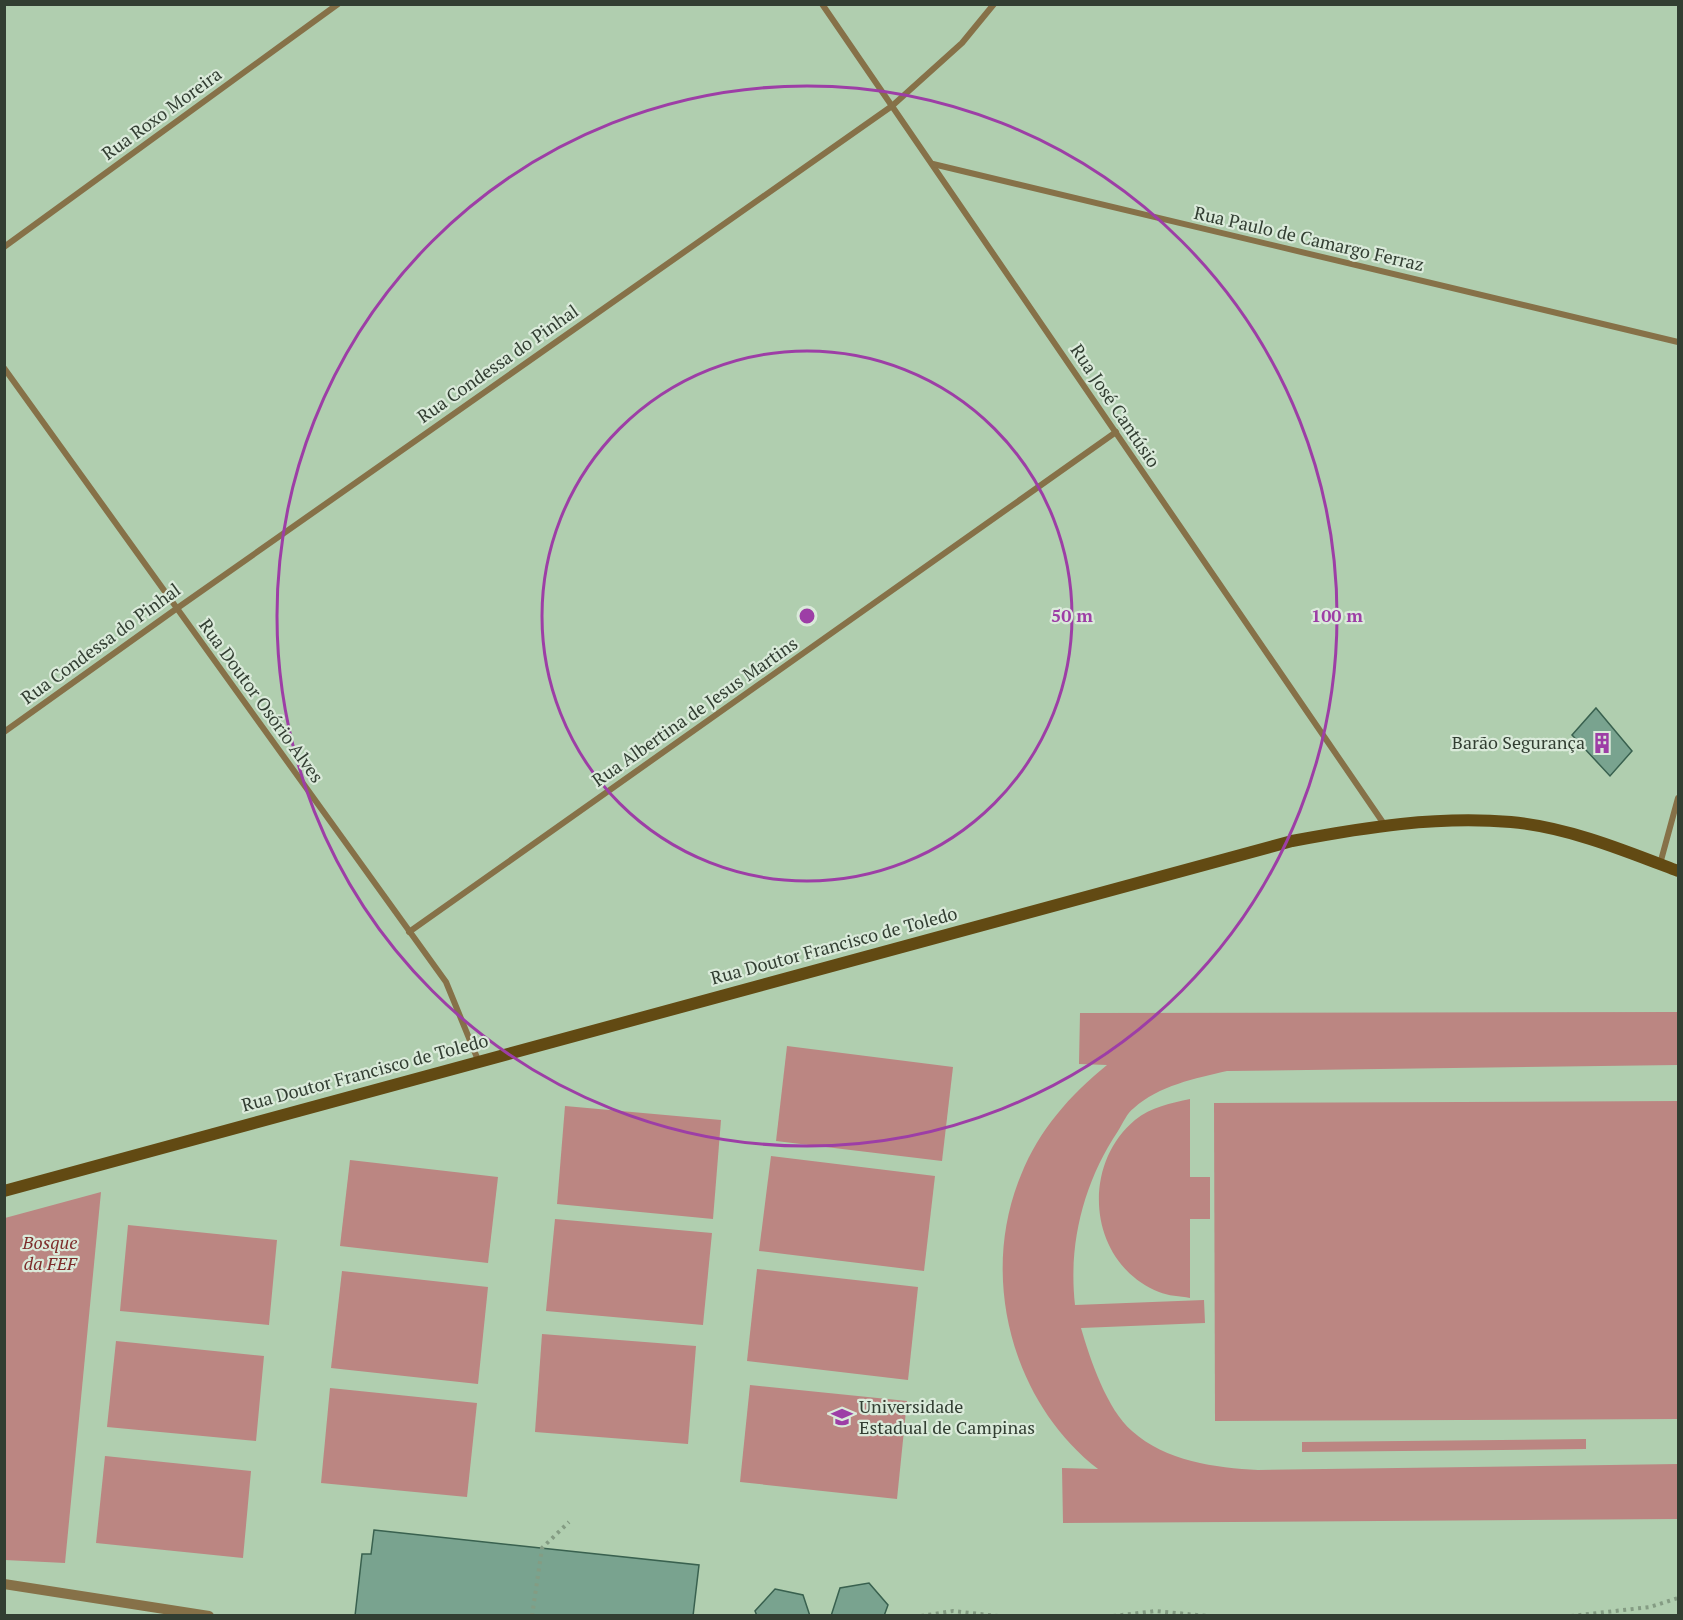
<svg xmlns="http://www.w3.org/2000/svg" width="1683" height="1620" viewBox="0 0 1683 1620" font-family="'PT Serif',serif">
<rect width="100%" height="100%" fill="#b0ceaf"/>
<g fill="#bb8682">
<path d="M1678,1012v53l-451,6c-31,7 -69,15 -93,37 -7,5 -11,15 -16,23 -34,51 -50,112 -43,174l129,-5 1,23 -124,5c9,31 26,82 51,103 33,30 84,37 126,39l420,-6v55l-615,4 -1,-55 36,1c-87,-68 -119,-193 -77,-294 18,-45 49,-80 86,-110l-28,-1 1,-51z"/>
<path d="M787,1046l166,21 -11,94 -166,-20z"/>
<path d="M1190,1099v78h20v42h-20v79c-10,-2 -22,-2 -31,-6 -70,-28 -80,-125 -24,-172 16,-13 36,-17 55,-21z"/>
<path d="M1678,1101v318l-463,2 -1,-318z"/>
<path d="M565,1106l156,14 -8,99 -156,-15z"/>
<path d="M771,1156l164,20 -11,95 -165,-20z"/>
<path d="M350,1160l148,17 -10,86 -148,-17z"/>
<path d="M101,1192l-36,371 -60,-3v-342z"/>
<path d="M555,1219l157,14 -9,92 -157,-14z"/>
<path d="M128,1225l149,15 -8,85 -149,-14z"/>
<path d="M757,1269l161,18 -10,93 -161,-19z"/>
<path d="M342,1271l146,16 -10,97 -147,-16z"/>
<path d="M542,1334l154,12 -8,98 -153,-12z"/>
<path d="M116,1341l148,15 -8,85 -149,-14z"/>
<path d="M750,1385l157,16 -10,98 -157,-17z"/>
<path d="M330,1388l147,15 -10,94 -146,-14z"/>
<path d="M1586,1439v10l-284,3v-10z"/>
<path d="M105,1456l146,15 -8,87 -147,-15z"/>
</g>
<g fill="#79a38f" stroke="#39614f" stroke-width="1.5">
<path d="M1596,708l36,43 -22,25 -38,-41z"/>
<path d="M374,1530l325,35 -6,51h-338l7,-62h9z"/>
<path d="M869,1583l19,22 -4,11h-53l9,-28z"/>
<path d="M775,1589l28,6 7,21h-53l-2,-5z"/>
</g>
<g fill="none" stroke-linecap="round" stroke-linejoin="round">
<g stroke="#849c83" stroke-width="4" stroke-dasharray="3 4.5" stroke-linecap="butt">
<path d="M532,1616l10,-68 27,-26"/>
<path d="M921,1616l32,-5 45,5"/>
<path d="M1113,1616l43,-5 51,5"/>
<path d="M1571,1616l79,-9 28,-9"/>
</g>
<g stroke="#867148" stroke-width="6">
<path d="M822,4l562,820"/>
<path d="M933,164l745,178"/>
<path d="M4,247l334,-243"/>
<path d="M4,368l442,614 32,78"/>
<path d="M4,732l172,-123 716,-503 70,-63 32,-39"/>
<path d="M1660,864l18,-66"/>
<path d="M409,932l707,-500"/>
</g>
<path stroke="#867148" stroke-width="10" d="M4,1584l205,32"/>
<path stroke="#624a13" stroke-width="12" d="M4,1191l1288,-350c75,-14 143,-25 219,-19 57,5 115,29 167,49"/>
</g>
<g fill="none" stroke="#9d3ea6" stroke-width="3">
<circle cx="807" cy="616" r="265"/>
<circle cx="807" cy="616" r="530"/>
</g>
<defs>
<symbol id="building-bare" viewBox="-9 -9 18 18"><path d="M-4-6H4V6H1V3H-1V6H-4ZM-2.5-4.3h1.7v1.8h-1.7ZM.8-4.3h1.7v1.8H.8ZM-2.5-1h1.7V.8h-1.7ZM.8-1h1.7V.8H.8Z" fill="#9d3ea6" stroke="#daeada" stroke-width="2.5" paint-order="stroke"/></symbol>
<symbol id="university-bare" viewBox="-9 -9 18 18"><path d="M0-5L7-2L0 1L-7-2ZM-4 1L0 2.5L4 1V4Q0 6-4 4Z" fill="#9d3ea6" stroke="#daeada" stroke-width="2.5" paint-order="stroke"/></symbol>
</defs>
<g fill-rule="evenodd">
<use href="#building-bare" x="1587" y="728" width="30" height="30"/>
<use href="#university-bare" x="827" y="1402" width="30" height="30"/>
</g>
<g text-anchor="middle" stroke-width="4.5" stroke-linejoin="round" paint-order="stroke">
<g font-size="18" fill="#323e32" stroke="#daeada">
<text transform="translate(162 114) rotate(-36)" y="6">Rua Roxo Moreira</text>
<text transform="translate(1309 239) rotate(13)" y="6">Rua Paulo de Camargo Ferraz</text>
<text transform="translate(498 364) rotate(-35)" y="6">Rua Condessa do Pinhal</text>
<text transform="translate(1115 406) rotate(56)" y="6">Rua José Cantúsio</text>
<text transform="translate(101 644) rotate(-36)" y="6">Rua Condessa do Pinhal</text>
<text transform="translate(261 701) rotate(54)" y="6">Rua Doutor Osório Alves</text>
<text transform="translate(695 712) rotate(-35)" y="6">Rua Albertina de Jesus Martins</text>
<text transform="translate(834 946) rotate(-15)" y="6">Rua Doutor Francisco de Toledo</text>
<text transform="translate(365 1073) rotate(-15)" y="6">Rua Doutor Francisco de Toledo</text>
</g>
<g font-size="18" fill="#323e32" stroke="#daeada" text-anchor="end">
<text x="1585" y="749">Barão Segurança</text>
<text x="859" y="1413" text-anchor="start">Universidade<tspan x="859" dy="21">Estadual de Campinas</tspan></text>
</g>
<g font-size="18" font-style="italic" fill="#7d2d2b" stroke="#daeada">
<text x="50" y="1249">Bosque<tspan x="50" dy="21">da FEF</tspan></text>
</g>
</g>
<circle cx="807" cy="616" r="9" fill="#9d3ea6" stroke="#daeada" stroke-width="3"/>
<g font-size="18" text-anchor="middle" font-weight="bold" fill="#9d3ea6" stroke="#daeada" stroke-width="4.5" stroke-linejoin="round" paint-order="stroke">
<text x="1072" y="622">50 m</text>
<text x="1337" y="622">100 m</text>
</g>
<rect width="1683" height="1620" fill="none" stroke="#323e32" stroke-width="12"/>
</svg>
